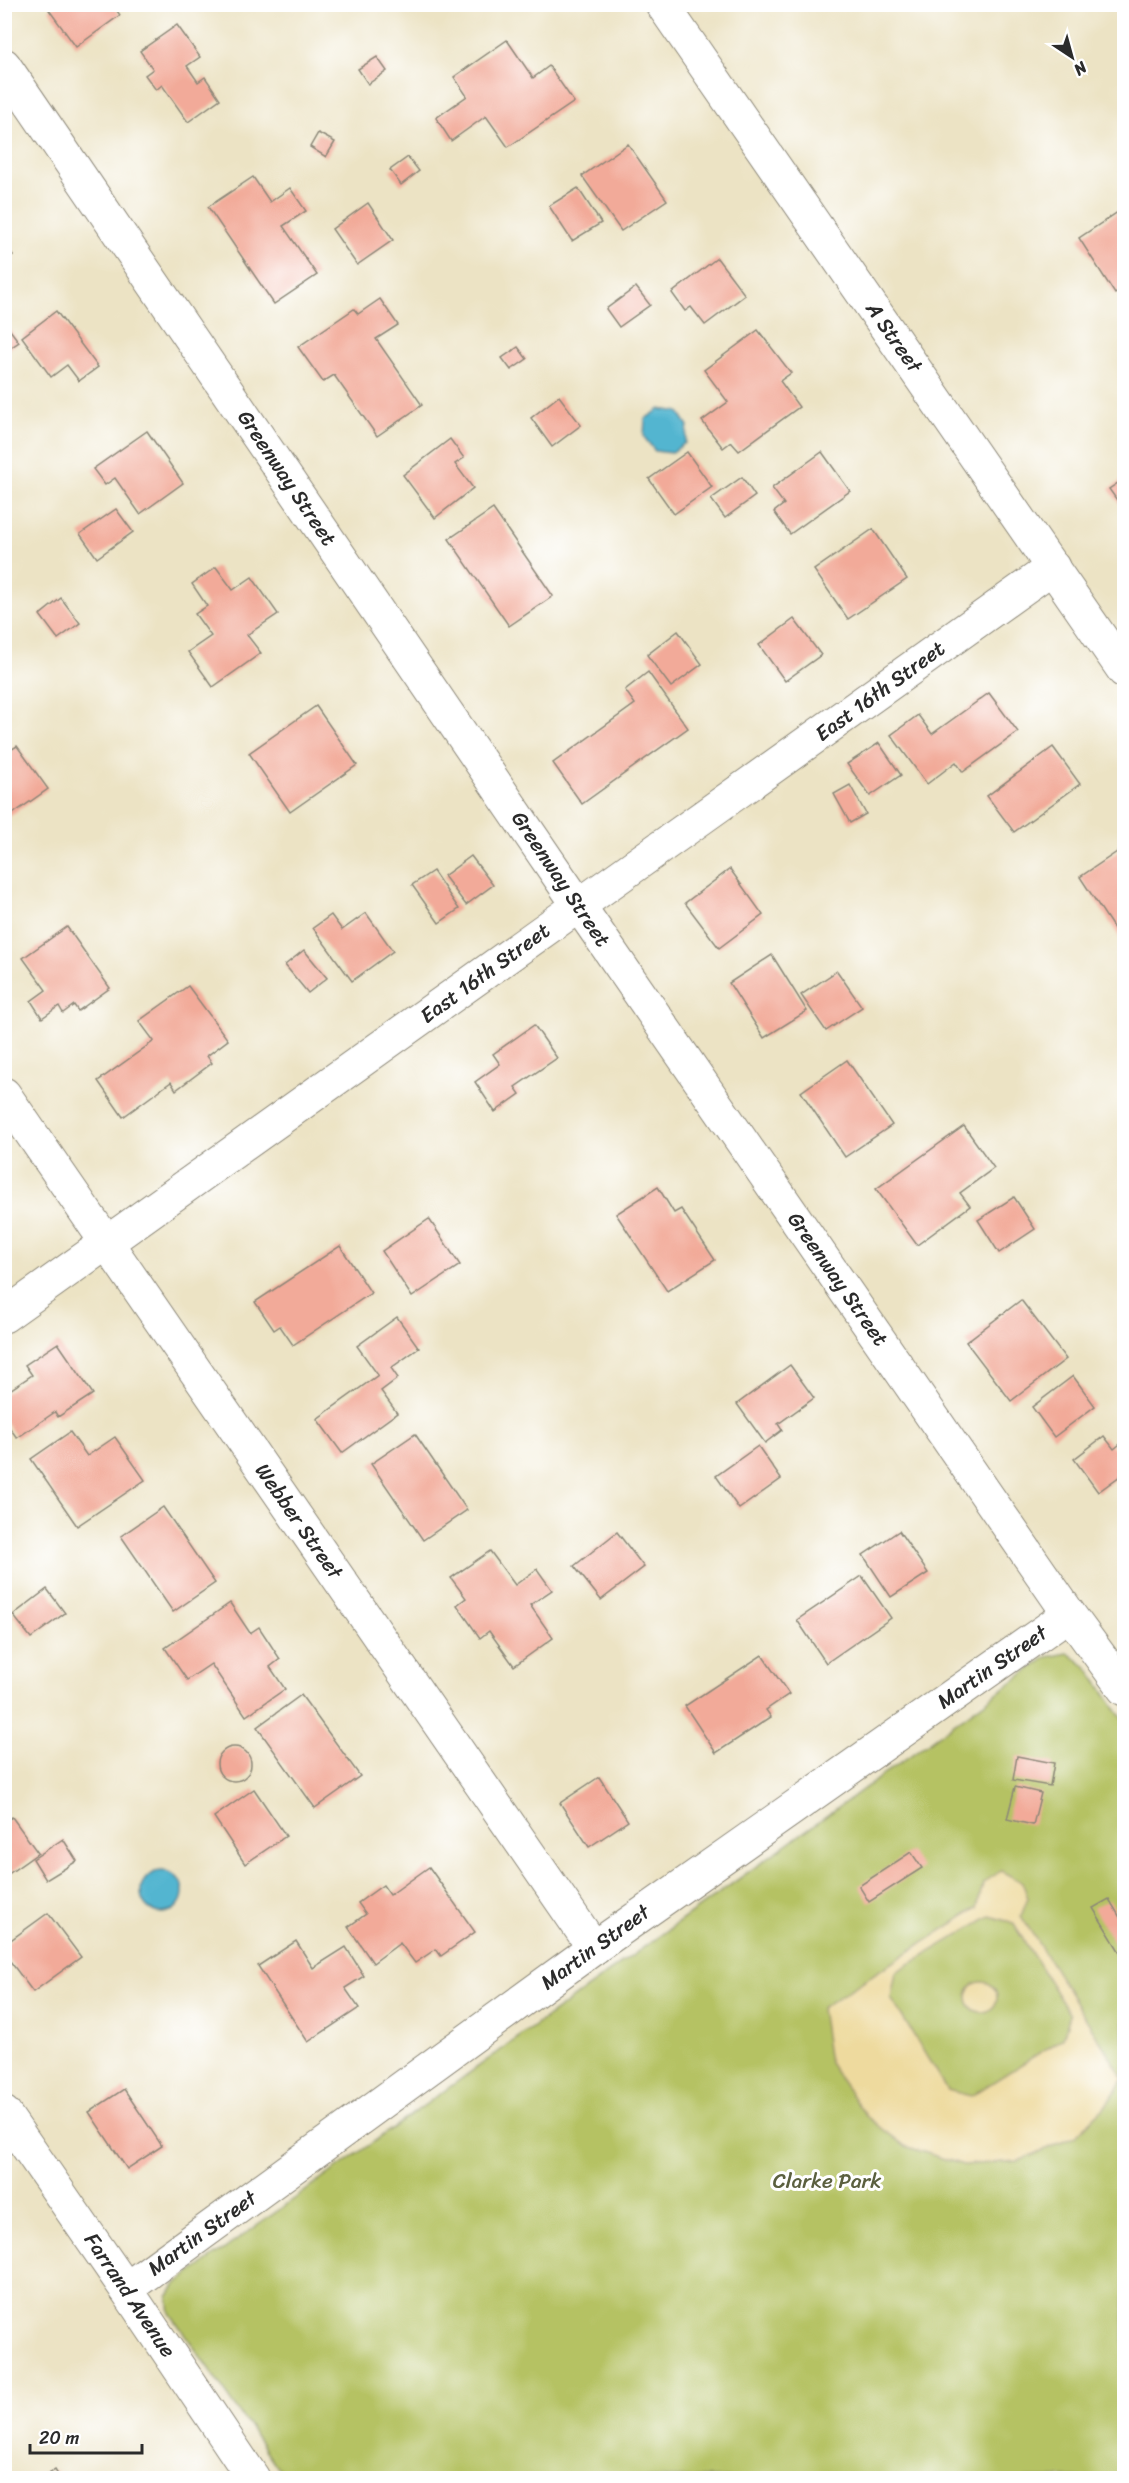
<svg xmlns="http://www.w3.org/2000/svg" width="1129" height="2483" viewBox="0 0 1129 2483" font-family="Sriracha,sans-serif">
<rect width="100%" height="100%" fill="#fff"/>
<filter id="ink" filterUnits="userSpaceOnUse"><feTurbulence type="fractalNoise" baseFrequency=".0167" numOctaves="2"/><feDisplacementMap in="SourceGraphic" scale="12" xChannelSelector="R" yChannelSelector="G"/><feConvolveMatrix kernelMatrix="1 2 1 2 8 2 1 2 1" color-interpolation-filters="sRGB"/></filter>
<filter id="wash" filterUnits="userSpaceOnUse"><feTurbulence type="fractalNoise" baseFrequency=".008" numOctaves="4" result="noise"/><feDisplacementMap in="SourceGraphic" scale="24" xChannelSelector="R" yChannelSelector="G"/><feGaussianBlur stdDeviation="1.35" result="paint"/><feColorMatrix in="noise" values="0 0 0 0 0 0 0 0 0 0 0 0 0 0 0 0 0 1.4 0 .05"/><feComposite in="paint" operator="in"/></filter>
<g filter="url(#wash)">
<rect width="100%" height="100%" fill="#ece3c4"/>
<path fill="#b5c264" stroke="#707648" stroke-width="1.5" d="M1068,1653l20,15 36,53v757h-839l-115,-165 -2,-16 8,-13 871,-627z"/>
<g fill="#eeda9e" stroke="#8c8264" stroke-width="1.5" fill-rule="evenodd">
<path d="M1001,1871l21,11 6,16 -7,18 103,163 -20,29 -30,29 -55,24 -56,4 -58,-19 -39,-30 -37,-53 -8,-55 156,-100 6,-25zM990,1916l23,7 57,92 -7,23 -92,58 -24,-6 -56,-92 5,-26z"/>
<circle cx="982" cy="1997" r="15"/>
</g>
<g fill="#52b5d0" stroke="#3e707e" stroke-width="1.5">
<path d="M660,409l19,3 9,14 -3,17 -14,10 -16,-2 -11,-14 1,-18z"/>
<circle cx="162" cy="1892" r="21"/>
</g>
<g id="blocks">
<g fill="#f2aa99">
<path d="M57,4h55l8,11 -44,32 -27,-37z"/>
<path d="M177,25l23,32 -13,9 11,16 7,-5 15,22 -32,23 -26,-37 -6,5 -11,-15 8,-6 -13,-18z"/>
<path d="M507,40l26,38 16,-12 25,36 -66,45 -22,-31 -35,25 -15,-23 31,-22 -13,-19z"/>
<path d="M377,57l10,14 -19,13 -10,-15z"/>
<path d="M318,133l17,9 -9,15 -16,-10z"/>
<path d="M628,144l39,56 -46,31 -39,-55z"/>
<path d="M408,157l11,14 -18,14 -11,-15z"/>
<path d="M253,177l17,25 20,-14 16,23 -23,15 34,49 -43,29 -66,-97z"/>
<path d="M578,188l23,35 -29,18 -23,-35z"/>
<path d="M368,203l25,37 -36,25 -25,-36z"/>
<path d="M1124,208v79l-9,7 -36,-56z"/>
<path d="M4,242l9,13 -9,6z"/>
<path d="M717,258l28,37 -40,30 -14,-18 -6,4 -13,-18z"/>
<path d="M636,287l14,18 -31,22 -13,-18z"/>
<path d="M380,299l18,26 -22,14 46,66 -45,31 -43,-61 -11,7 -25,-35 56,-38 4,5z"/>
<path d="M56,311l42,56 -19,14 -12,-16 -16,12 -29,-40z"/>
<path d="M4,322l15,20 -15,10z"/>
<path d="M758,330l33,43 -11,8 19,26 -60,44 -8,-9 -8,6 -21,-27 26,-19 -24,-32z"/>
<path d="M518,347l9,12 -16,11 -9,-12z"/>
<path d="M559,396l22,29 -29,22 -21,-29z"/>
<path d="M147,431l36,52 -43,31 -25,-36 -10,7 -12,-16z"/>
<path d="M450,439l14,19 -9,6 18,24 -38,30 -32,-43z"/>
<path d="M687,452l25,35 -38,27 -25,-35z"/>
<path d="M822,452l28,39 -60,43 -16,-22 10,-8 -12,-16z"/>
<path d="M742,477l13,19 -30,22 -14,-19z"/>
<path d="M1124,479v31l-15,-21z"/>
<path d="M116,509l17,23 -36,26 -17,-24z"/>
<path d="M493,509l60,87 -44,30 -60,-87z"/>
<path d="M873,529l34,50 -59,40 -34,-49z"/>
<path d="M216,567l17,23 19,-13 26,37 -31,21 14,18 -48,34 -25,-35 23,-16 -16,-22 12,-8 -15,-22z"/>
<path d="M61,598l19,25 -22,16 -18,-24z"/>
<path d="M794,619l27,36 -36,26 -26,-36z"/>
<path d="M678,631l24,33 -31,23 -24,-32z"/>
<path d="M648,672l40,56 -106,76 -29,-41 82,-59 -10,-14z"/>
<path d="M989,693l29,39 -55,40 -7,-10 -29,22 -36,-49 27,-20 14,19z"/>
<path d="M316,706l41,59 -67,47 -41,-59z"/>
<path d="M879,743l22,32 -31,21 -23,-32z"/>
<path d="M17,746l31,43 -44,31v-66z"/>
<path d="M1053,747l27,37 -66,48 -27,-36z"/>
<path d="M850,785l16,29 -16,9 -16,-29z"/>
<path d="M1120,850l4,7v87l-44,-67z"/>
<path d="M471,856l22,29 -27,20 -22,-29z"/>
<path d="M730,869l33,46 -44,33 -34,-45z"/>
<path d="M433,871l26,38 -20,14 -27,-38z"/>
<path d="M366,913l27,38 -41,30 -39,-53 18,-13 11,15z"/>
<path d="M67,927l43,61 -32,23 -4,-6 -11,8 -4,-7 -17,12 -11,-17 15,-11 -23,-32z"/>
<path d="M304,950l23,28 -19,15 -23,-28z"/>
<path d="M772,955l35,56 -43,27 -35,-55z"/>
<path d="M837,971l25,36 -36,24 -25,-36z"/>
<path d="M188,986l40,54 -21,16 5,7 -36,27 -5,-8 -48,35 -25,-36 56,-40 -15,-20z"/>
<path d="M534,1025l23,33 -42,29 5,7 -25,18 -20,-30 25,-18 -7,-10z"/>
<path d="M847,1060l45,65 -47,32 -44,-65z"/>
<path d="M964,1126l30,42 -34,25 10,13 -53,39 -41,-56z"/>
<path d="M658,1187l16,26 7,-4 34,51 -48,31 -51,-77z"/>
<path d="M1014,1197l21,32 -36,24 -21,-33z"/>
<path d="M429,1219l31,46 -48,32 -30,-46z"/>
<path d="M340,1246l31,47 -78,52 -13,-19 -6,4 -19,-28z"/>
<path d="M1021,1300l45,59 -55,42 -45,-59z"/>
<path d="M397,1317l22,31 -28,20 7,10 -17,13 16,22 -55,40 -25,-34 61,-44 -21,-29z"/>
<path d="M58,1343l35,51 -35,23 -3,-5 -38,26 -13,-18v-26l28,-19 -7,-10z"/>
<path d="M790,1365l24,33 -36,26 4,6 -17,13 -28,-39z"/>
<path d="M1073,1376l22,30 -41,31 -22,-30z"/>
<path d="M70,1432l17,24 28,-19 30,43 -68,46 -46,-67z"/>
<path d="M415,1434l52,76 -44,30 -52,-76z"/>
<path d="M1104,1436l10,13 10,-8v32l-26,19 -24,-33z"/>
<path d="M758,1446l23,33 -42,30 -23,-33z"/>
<path d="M163,1507l52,76 -42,29 -52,-76z"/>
<path d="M899,1531l29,42 -37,24 -28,-42z"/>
<path d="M617,1532l27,35 -43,33 -27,-34z"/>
<path d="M490,1551l25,34 22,-16 15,21 -22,15 23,33 -39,28 -25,-35 -9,7 -23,-33 9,-7 -15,-20z"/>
<path d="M862,1576l29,42 -65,45 -29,-43z"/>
<path d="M47,1589l18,24 -34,25 -18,-23z"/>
<path d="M230,1603l20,30 9,-6 21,32 -10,8 15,22 -39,27 -35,-52 -24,16 -22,-32z"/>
<path d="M762,1655l27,39 -23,16 5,7 -55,36 -31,-47z"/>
<path d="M301,1695l59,81 -45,32 -58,-81z"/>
<circle cx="234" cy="1764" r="17"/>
<path d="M1017,1756l37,7 -4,23 -37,-6z"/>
<path d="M599,1777l29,44 -39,26 -29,-44z"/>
<path d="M1015,1787l26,6 -8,32 -26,-6z"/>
<path d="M254,1789l32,47 -41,28 -31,-47z"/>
<path d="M12,1817l26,36 -34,24v-55z"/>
<path d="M63,1839l14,22 -31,19 -13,-21z"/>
<path d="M911,1852l11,16 -53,34 -10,-16z"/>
<path d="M429,1867l46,65 -34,24 -5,-7 -21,14 -15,-20 -27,20 -25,-36 18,-13 -8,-11 25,-18 7,10z"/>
<path d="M1109,1899l15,25v35l-31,-51z"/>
<path d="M48,1913l33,44 -48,35 -29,-39v-8z"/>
<path d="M296,1941l17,27 33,-21 18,29 -19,12 14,20 -51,34 -50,-76z"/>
<path d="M124,2089l38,57 -35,23 -38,-57z"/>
<path d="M55,2470l5,8h-18z"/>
</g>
</g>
</g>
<g filter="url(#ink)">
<use href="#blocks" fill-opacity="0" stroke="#8c8778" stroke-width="1.5"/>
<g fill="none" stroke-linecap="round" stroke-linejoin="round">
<defs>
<g id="street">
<path d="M4,65l575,841 490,708 55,75"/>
<path d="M4,1094l590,854"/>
<path d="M4,1316l1049,-749"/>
<path d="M4,2113l122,176 127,189"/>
<path d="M126,2289l468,-341 475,-334"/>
</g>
<path id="secondary" d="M662,4l462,667"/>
</defs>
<use href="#street" stroke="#8c8778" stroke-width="35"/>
<use href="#secondary" stroke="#8c8778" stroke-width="35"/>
<use href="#street" stroke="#fff" stroke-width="33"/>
<use href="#secondary" stroke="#fff" stroke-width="33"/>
</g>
</g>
<g text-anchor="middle" stroke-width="6" stroke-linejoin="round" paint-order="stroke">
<g font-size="21" fill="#2b2b2b" stroke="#fff">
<text transform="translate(894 337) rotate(55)" y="7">A Street</text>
<text transform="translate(287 478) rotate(56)" y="7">Greenway Street</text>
<text transform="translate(880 691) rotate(-36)" y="7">East 16th Street</text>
<text transform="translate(561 879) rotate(56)" y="7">Greenway Street</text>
<text transform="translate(485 973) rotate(-36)" y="7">East 16th Street</text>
<text transform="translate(838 1279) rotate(55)" y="7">Greenway Street</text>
<text transform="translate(299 1521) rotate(55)" y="7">Webber Street</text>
<text transform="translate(992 1667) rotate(-35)" y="7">Martin Street</text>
<text transform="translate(595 1947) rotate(-36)" y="7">Martin Street</text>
<text transform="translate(202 2233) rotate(-36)" y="7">Martin Street</text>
<text transform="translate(130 2295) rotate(56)" y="7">Farrand Avenue</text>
</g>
<g font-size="21" fill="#5b603f" stroke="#fff">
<text x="827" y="2188">Clarke Park</text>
</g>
</g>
<rect width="1129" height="2483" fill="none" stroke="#fff" stroke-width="24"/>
<g transform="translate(1072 57) rotate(144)" stroke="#ffffff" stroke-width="4.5" paint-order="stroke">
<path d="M0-4.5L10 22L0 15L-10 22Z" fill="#2b2b2b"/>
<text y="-9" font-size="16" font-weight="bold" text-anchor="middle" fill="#2b2b2b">N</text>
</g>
<path d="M30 2444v9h112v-9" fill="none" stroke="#2b2b2b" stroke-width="3"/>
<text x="39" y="2444" font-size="18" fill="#2b2b2b" stroke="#ffffff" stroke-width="4.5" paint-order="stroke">20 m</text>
</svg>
